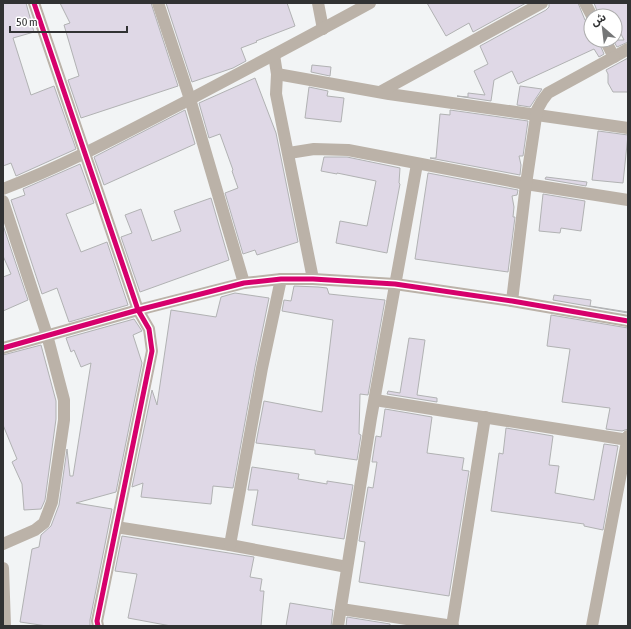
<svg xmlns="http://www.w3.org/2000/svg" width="631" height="629" viewBox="0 0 631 629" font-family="'Asap Condensed','Noto Sans Arabic',sans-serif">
<rect width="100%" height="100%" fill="#f2f4f5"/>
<g fill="#dfd8e6" stroke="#b1b2b3">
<path d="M3,3h23l8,29 -21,6 18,57 23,-9 22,63 -60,27 -5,-13 -8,3z"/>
<path d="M60,3h91l27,83 -97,32 -13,-38 11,-4 -15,-51 6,-2z"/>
<path d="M166,3h121l8,23 -39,15 1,1 -16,6 5,13 -13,7 -41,14z"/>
<path d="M427,3h99l-53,29 -4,-9 -23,13z"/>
<path d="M549,3h29l7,17 6,3v17h7l6,14 -5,3 -5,-8 -76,35 -6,-13 -18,9 -3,21 -34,-5 11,1v-4l17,2 -11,-24 14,-7 -8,-18 66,-36 3,-3z"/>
<path d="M594,3h34v39l-11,5 -4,-7h11l-9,-18v-6h-16z"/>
<path d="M628,58v34h-15l-5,-9v-9l-2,-4z"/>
<path d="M312,65l19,2 -1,9 -19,-4z"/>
<path d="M255,78l21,55 22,109 -41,13 -2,-5 -12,4 -18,-61 13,-5 -6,-17 1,-1 -13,-36 -11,4 -10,-35z"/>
<path d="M520,86l22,3 -12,18 -13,-2z"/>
<path d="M309,87l19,4 -1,5 17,2 -3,24 -36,-4z"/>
<path d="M185,110l10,34 -91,41 -10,-28z"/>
<path d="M450,110l78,11 -5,35h-4l2,9 -1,10 -90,-17h6l4,-44 10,1z"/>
<path d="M598,131l30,4 -5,48 -31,-3z"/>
<path d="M324,157h23l53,11 -1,15 1,1 -13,69 -51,-10 4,-22 27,5 9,-45 -39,-8v1l-16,-3z"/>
<path d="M80,164l14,39 -28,11 15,38 26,-10 21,63 -59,17 -12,-34 -15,6 -31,-94 14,-5 -2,-6z"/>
<path d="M428,173l90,17 -1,5 -5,1 2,11 -1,10h2l-7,55 -93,-13z"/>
<path d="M546,177l41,5 -1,4 -41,-7z"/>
<path d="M543,194l42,7 -4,30 -20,-3 -1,5 -21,-2z"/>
<path d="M211,198l18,62 -89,32 -19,-55 11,-4 -7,-18 16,-6 11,32 29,-10 -7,-20z"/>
<path d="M3,225l25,75 -25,11v-34l8,-3 -8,-18z"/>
<path d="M294,286l24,1 9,1 2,6 56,6 -17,95 -8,-1 -1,40 2,1 -4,25 -42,-6v-4l-59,-7 8,-42 58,11 11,-92 -51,-9 2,-11 7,1z"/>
<path d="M235,293l34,5 -14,69 -22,121 -20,-2 -2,18 -70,-7 2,-14 -11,4 20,-97 5,15 14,-95 45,7 5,-20z"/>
<path d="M554,295l37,5 -1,6 38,6v1l-75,-13z"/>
<path d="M551,315l77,13v101l-6,2 -16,-2 4,-21 -48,-6 8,-53 -23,-3z"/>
<path d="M134,319l8,12 -9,4 9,28 -26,129 -40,11 36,6 -22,111v6h-43l-27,-4 12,-73 7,-2 2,-12 10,-9 8,-21 8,-56 3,27h3l18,-113 -10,4 -7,-17 -3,2 -5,-14z"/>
<path d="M409,338l16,2 -8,55 20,3v4l-50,-8 1,-3 12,2z"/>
<path d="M41,345l15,56v18l-11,81 -4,9 -17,1 -2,-26 -10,-22 5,-3 -14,-34v-70z"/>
<path d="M385,409l47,8 -5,36 37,5 -2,12 7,1 -20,125 -90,-14 6,-40 -6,-1 9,-54 5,1 4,-26h-5l4,-26 5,1z"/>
<path d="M506,428l47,8 -4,29 10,1 -4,27 39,7 10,-56 14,2 -15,84 -19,-4v-2l-93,-13 8,-58 4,1z"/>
<path d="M252,467l47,7 -1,5 29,5v-3l26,4 -9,54 -92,-14 6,-35h-10z"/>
<path d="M122,536l132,21 -4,20 12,2 -2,12h4l-3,35h-90l-43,-8 9,-44 -22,-3z"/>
<path d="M290,603l43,7 -2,16h-45z"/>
<path d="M347,617l43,7v2h-44z"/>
</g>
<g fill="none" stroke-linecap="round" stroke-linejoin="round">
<g stroke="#bbb2a8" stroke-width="12">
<path d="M34,3l104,307 11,19 3,22 -55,270 1,5"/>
<path d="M158,3l32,96 54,184"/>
<path d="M318,3l5,26"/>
<path d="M585,3l7,13"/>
<path d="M605,40l9,17 14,-8"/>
<path d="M274,55l3,19 -1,20 37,185"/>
<path d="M277,74l112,20 239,34"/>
<path d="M380,92l162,-89"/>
<path d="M289,153l25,-4 34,1 178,34 102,16"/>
<path d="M3,189c63,-24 120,-55 180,-86 62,-33 125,-66 187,-100"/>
<path d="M3,201l44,134 17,65v20l-12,82 -8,21 -9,7 -32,14"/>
<path d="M512,301l14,-117 11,-74 5,-9 6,-8 66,-36"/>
<path d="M3,348l135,-38 106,-27 37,-4h32l82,5 117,17 116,20"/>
<path d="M375,400l253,40"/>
<path d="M116,527l114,18 117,22"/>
<path d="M230,545l32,-177 19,-89"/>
<path d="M3,568l2,58"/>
<path d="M341,609l112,17"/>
<path d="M338,626l33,-208 46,-254"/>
<path d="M452,626l33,-209"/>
<path d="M592,626l36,-190"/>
</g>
<defs>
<g id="cycleway">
<path d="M34,3l104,307 11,19 3,22 -55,270 1,5"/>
<path d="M3,348l135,-38 106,-27 37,-4h32l82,5 117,17 116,20"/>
</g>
</defs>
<use href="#cycleway" stroke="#fff" stroke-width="8"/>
<use href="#cycleway" stroke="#d6006c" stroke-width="5"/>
</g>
<rect width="631" height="629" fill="none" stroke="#313233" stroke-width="8"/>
<g transform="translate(603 28) rotate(332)"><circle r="19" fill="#ffffff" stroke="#adadad"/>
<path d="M0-3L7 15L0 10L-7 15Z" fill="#757677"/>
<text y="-6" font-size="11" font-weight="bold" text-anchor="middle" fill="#313233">ش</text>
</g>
<path d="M10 26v6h117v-6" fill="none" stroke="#313233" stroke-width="2"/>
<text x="16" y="26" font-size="12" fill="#313233" stroke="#ffffff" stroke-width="3" paint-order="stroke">50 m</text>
</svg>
